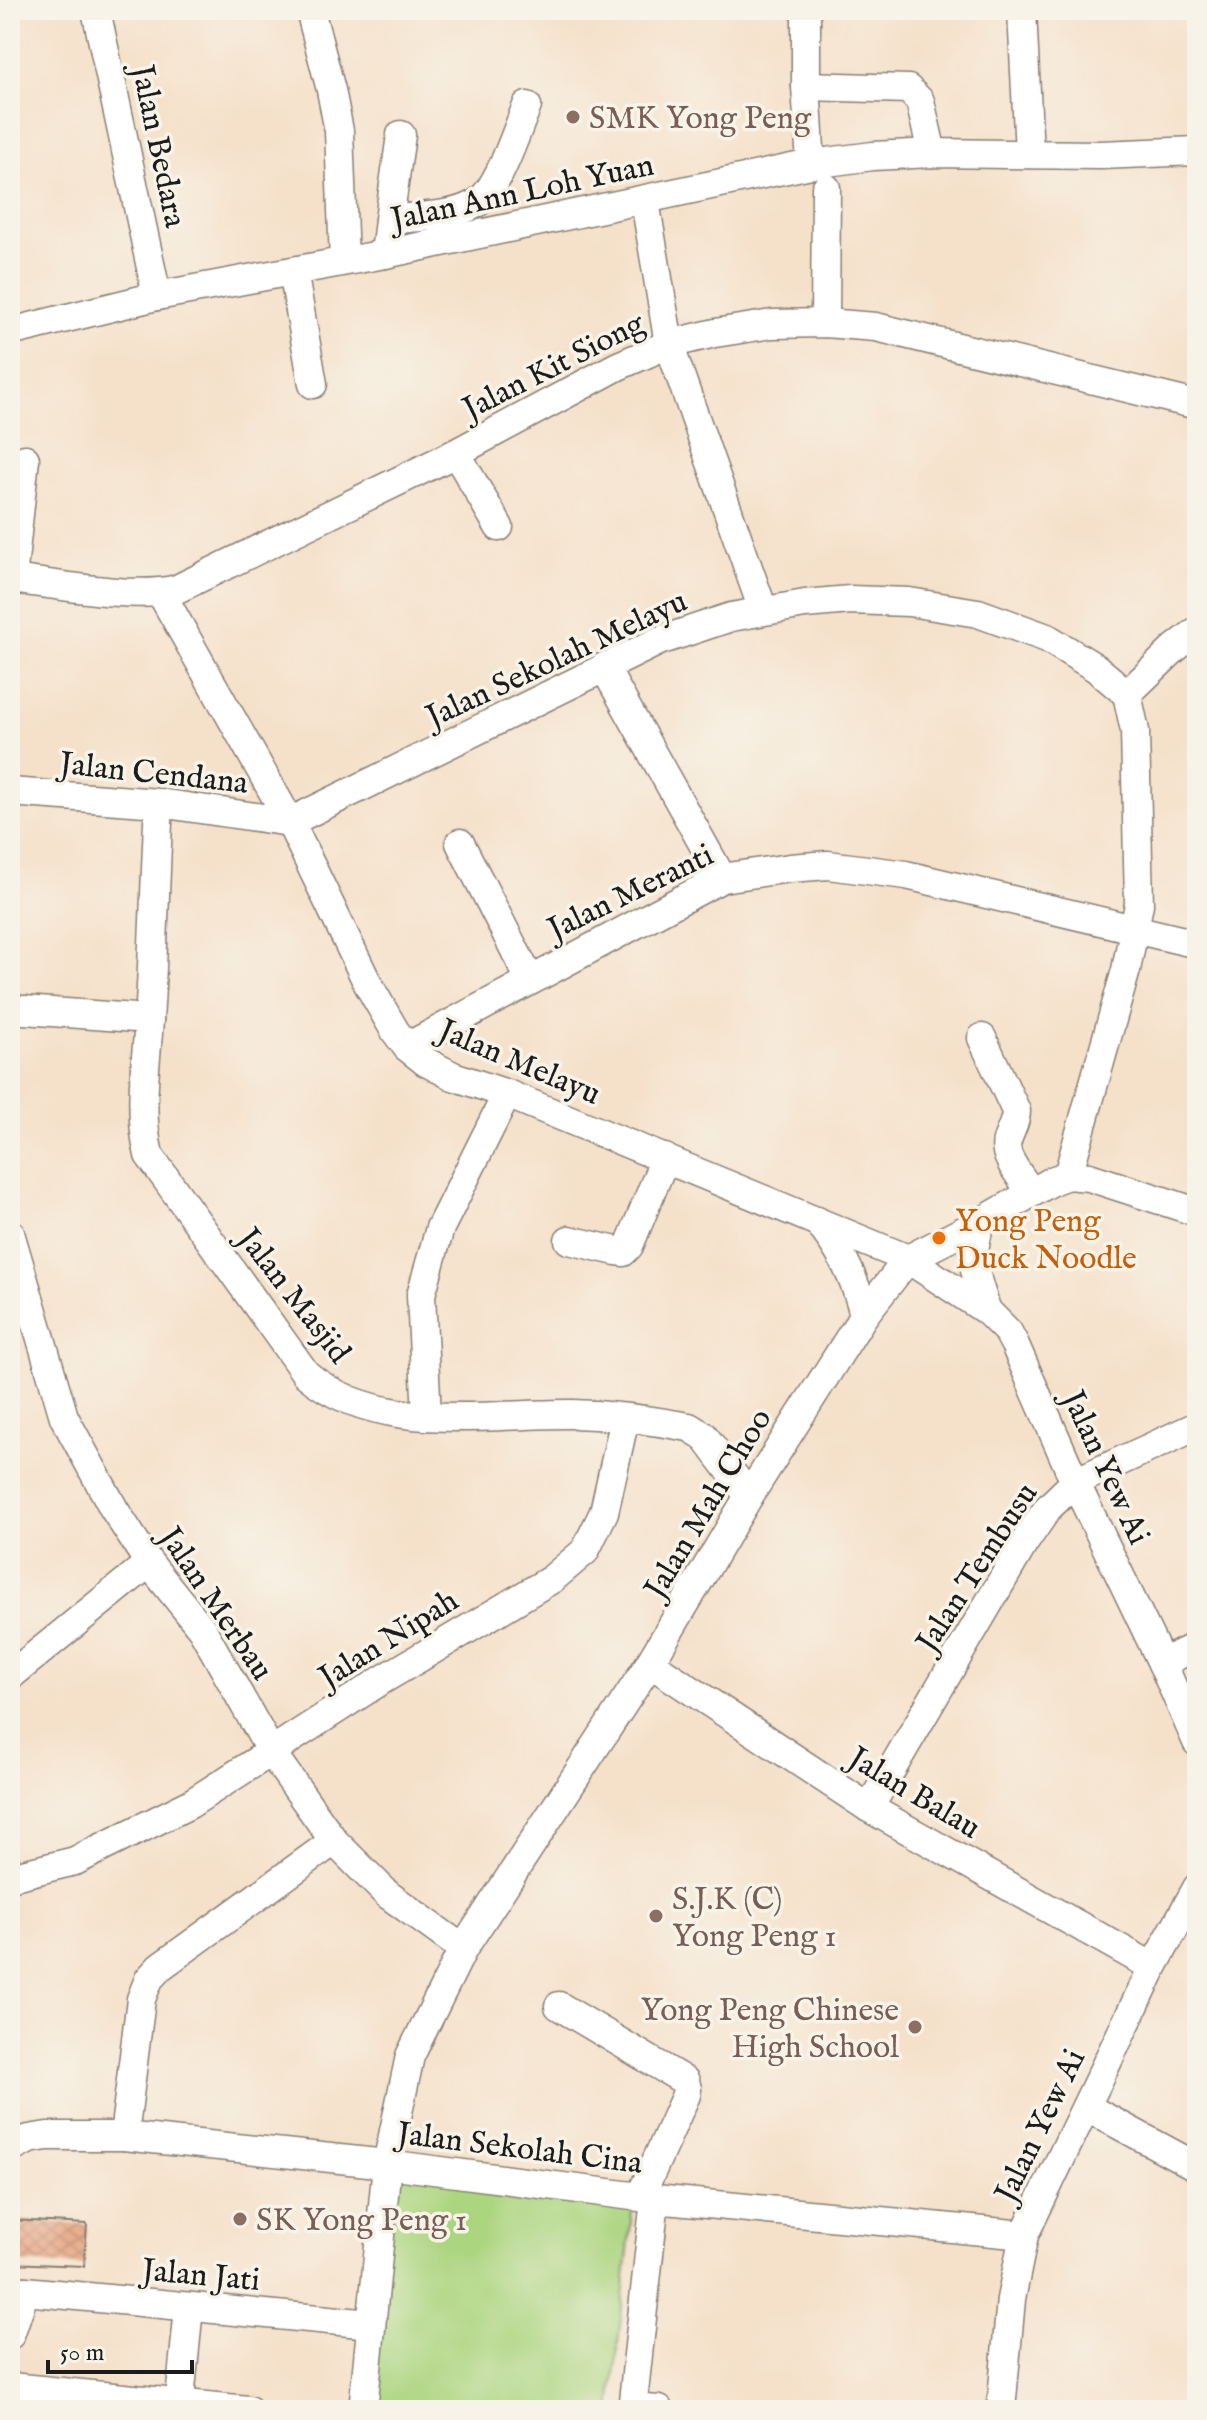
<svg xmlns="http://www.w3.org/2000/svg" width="1207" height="2420" viewBox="0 0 1207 2420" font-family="'IM FELL English',serif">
<defs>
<pattern id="building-cross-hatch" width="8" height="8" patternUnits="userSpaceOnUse" patternTransform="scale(2)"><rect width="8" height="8" fill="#e49670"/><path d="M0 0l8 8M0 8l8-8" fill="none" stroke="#b87a5b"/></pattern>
</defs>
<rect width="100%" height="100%" fill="#f7f3e8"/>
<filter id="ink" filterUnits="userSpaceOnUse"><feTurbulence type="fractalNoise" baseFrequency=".0125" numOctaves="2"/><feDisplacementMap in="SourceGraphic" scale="16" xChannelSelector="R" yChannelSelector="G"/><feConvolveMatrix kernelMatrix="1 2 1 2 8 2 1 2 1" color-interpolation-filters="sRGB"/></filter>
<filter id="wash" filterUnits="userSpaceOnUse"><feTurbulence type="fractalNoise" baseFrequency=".006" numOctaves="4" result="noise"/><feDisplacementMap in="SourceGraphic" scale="32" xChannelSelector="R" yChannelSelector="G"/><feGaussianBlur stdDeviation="1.8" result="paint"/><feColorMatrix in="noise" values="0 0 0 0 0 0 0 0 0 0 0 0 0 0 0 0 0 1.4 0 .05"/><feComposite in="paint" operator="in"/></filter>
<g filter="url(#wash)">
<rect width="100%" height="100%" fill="#f5e1ca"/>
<path fill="#acd580" stroke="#64784e" stroke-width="2" d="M386,2167l248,27 -23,216h-250z"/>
<g id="blocks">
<path fill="url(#building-cross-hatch)" d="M10,2220l77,4 -3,42 -74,-3z"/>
</g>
</g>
<g filter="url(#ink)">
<use href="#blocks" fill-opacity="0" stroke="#887e73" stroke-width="2"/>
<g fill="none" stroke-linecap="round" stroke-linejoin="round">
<defs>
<g id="minor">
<path d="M96,10l61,286"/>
<path d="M310,10l21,80 8,41 5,130"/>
<path d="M806,10v76l5,78"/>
<path d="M1022,10l7,144"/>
<path d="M806,86l102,3 12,12 12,52"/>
<path d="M645,201l24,143 94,266"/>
<path d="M389,220l12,-85"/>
<path d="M385,254l4,-34c26,-4 62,-2 86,-16 23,-12 41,-73 52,-98"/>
<path d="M293,271l20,113"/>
<path d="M825,323l1,-135"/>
<path d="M10,332l147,-36 228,-42 426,-90 62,-8 59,-3 168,2 97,-4"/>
<path d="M456,453l43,74"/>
<path d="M10,579c47,5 123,21 167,10l279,-136 162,-87 51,-22 46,-11 57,-9 53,-1 51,4 321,78"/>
<path d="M12,579l13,-120"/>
<path d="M161,593l129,229 78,162 27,47 12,16 19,15 27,14 54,18 401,165 79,52 21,21 7,13 60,137 87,181 35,79"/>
<path d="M604,667l118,211"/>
<path d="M1127,694l47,-45 23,-18"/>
<path d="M10,792l149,11 131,19 369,-181 72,-24 74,-13 45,-4 59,2 69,11 69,25 49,30 31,26"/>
<path d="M159,803c-4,73 -5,145 -10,217 -3,46 -11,90 0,135l157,219c72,61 179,39 267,40 38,1 78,6 116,13l15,9 45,60"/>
<path d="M460,843l70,137"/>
<path d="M10,1009l139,10"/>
<path d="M982,1038l34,73c0,12 -6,19 -9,30 -5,16 16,38 24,51"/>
<path d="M407,1047l315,-169 68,-10 38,-3 78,10 291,69"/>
<path d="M1068,1175l58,-205 13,-66 -4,-173 -8,-37"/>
<path d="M817,1221c24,29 38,57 47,94"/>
<path d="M981,1222c-13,36 -6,54 6,89"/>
<path d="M10,1233l54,184 50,92 35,54 53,66 69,123 63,89 53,53 76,55"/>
<path d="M569,1240l47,11 7,1 6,-6 36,-88"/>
<path d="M427,1416l-6,-121 19,-67 67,-134"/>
<path d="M650,1663l219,145 284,159"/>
<path d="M1162,1663l35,-17"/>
<path d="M10,1676l139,-113"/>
<path d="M869,1808l155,-265 24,-35 27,-26 122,-56"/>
<path d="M10,1877l65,-16 115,-57 192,-124 170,-101 33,-28 19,-39 21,-94"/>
<path d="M559,2006l126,75 2,8 -1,6 -46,102"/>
<path d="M1086,2107l111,60"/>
<path d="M124,2136l17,-137 8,-20 11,-12 174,-126"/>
<path d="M10,2149l19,-10 18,-3h77l263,28 268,35 369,36"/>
<path d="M10,2290l15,1 -15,44"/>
<path d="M25,2291l346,33"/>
<path d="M10,2387l238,23"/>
<path d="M632,2408l27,2"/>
<path d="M179,2410l10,-103"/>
<path d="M363,2410l24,-246 23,-108 53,-107 187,-286 99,-167 115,-181 44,-56 73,-37 73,-42 14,-5 21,2 108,35"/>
<path d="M632,2410l23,-211"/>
<path d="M1001,2410l10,-111 13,-64 129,-268 44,-79"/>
</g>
</defs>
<use href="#minor" stroke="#887e73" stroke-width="31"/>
<use href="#minor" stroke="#fff" stroke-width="28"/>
</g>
</g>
<g fill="#8d6e63" stroke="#f7f3e8" stroke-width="3">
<circle cx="573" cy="117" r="8"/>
<circle cx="656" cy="1916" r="8"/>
<circle cx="915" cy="2027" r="8"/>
<circle cx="240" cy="2219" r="8"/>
</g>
<circle fill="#e8710a" stroke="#f7f3e8" stroke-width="3" cx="939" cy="1238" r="8"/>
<g text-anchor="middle" stroke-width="7" stroke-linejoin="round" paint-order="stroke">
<g font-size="32" fill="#785e54" stroke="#f7f3e8" text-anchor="start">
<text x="589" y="128">SMK Yong Peng</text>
<text x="672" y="1909">S.J.K (C)<tspan x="672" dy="37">Yong Peng 1</tspan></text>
<text x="899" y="2020" text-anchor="end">Yong Peng Chinese<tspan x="899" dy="37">High School</tspan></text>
<text x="256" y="2230">SK Yong Peng 1</text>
</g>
<g font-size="32" fill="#1c1c1c" stroke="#f7f3e8">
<text transform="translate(160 146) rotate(78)" y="11">Jalan Bedara</text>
<text transform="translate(522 191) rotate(-12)" y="11">Jalan Ann Loh Yuan</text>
<text transform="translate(553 365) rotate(-27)" y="11">Jalan Kit Siong</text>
<text transform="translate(556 658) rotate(-25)" y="11">Jalan Sekolah Melayu</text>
<text transform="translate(154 772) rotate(6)" y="11">Jalan Cendana</text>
<text transform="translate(630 891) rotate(-26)" y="11">Jalan Meranti</text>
<text transform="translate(520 1061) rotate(23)" y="11">Jalan Melayu</text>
<text transform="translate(295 1295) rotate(52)" y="11">Jalan Masjid</text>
<text transform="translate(1107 1467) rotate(65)" y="11">Jalan Yew Ai</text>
<text transform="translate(707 1503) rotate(-59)" y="11">Jalan Mah Choo</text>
<text transform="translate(976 1567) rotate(-57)" y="11">Jalan Tembusu</text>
<text transform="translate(217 1603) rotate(56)" y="11">Jalan Merbau</text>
<text transform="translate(388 1638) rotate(-32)" y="11">Jalan Nipah</text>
<text transform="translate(915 1792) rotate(31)" y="11">Jalan Balau</text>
<text transform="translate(1039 2125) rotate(-64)" y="11">Jalan Yew Ai</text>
<text transform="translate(520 2147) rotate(7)" y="11">Jalan Sekolah Cina</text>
<text transform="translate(201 2274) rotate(5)" y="11">Jalan Jati</text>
</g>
<g font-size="32" fill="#c56008" stroke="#f7f3e8" text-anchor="start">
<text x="955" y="1231">Yong Peng<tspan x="955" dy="37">Duck Noodle</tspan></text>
</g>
</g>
<rect width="1207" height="2420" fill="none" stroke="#f7f3e8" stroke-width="40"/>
<path d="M48 2360v12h144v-12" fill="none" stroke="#1c1c1c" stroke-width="4"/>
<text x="60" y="2360" font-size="24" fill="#1c1c1c" stroke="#f7f3e8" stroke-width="6" paint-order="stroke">50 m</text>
</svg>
